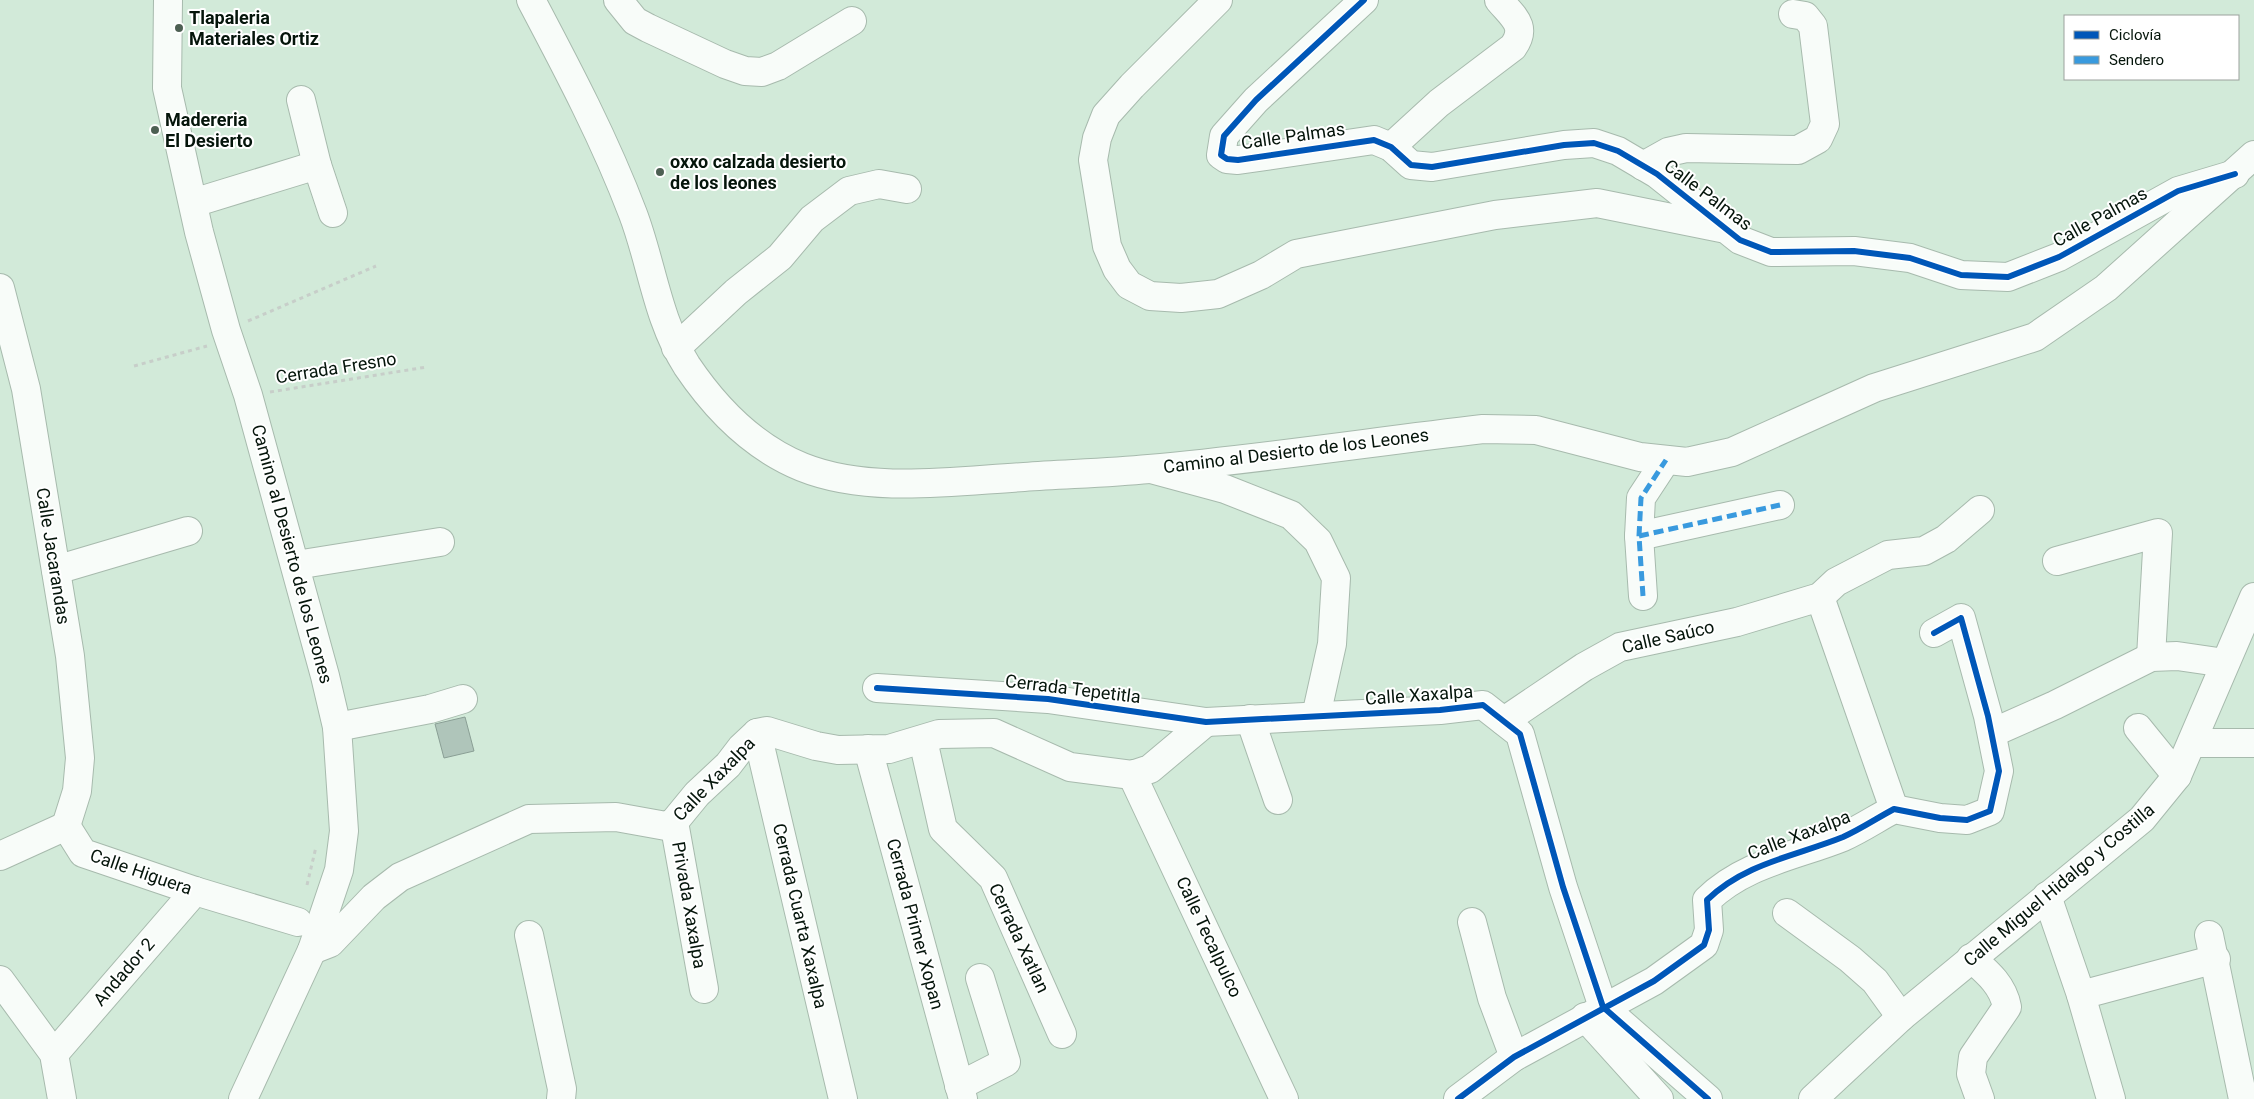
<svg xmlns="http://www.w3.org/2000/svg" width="2254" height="1099" viewBox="0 0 2254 1099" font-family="Roboto,sans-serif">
<rect width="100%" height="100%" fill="#d2ead9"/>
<path fill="#afc5ba" stroke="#8a9f95" d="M465,717l9,34 -30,7 -9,-34z"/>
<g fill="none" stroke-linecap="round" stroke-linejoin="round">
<defs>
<g id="minor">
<path d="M618,0l17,21 13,7 77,36 20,7 17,1 16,-6 74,-45"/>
<path d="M1218,0l-86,86 -26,29 -9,23 -4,22 14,86 10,23 12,16 21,11 31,2 37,-4 43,-19 35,-21 199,-39 102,-12 124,25"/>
<path d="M1364,0l-108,100 -32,36 -3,19 6,4 11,1 136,-20 17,7 20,18 21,2 132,-22 30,-2 24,8 39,23 83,66 31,12 83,-1 56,7 51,17 47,2 51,-20 119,-66 57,-17"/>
<path d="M301,100l16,65 16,48"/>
<path d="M1391,147l48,-44 74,-56c15,-21 0,-30 -14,-47"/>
<path d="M1643,166l25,-14 18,-4 112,2 20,-11 7,-15 -12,-98 -8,-10 -12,-2"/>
<path d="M193,203l124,-38"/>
<path d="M0,288l26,101 44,267 10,102 -3,33 -11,35"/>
<path d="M676,348l60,-56 44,-35 32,-38 37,-28 30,-7 28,5"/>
<path d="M1151,469l74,20 66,26 27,26 18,37 -4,66 -16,72"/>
<path d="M1639,536l141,-31"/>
<path d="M2057,561l101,-28 -7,124"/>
<path d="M296,565l144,-23"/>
<path d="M56,570l132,-39"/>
<path d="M1643,596l-4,-60 2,-38 25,-38"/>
<path d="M1820,597l74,212"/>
<path d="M877,688l171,11 158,23 234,-12 43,-5 37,29 43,153 40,120 105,92"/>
<path d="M1250,719l28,81"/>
<path d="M1504,721l80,-54 36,-20 117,-25 83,-25 16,-15 52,-27 36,-4 22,-12 34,-29"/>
<path d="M337,727l93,-18 33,-10"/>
<path d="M2138,728l39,48"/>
<path d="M757,733l86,366"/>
<path d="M1992,733l63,-28 96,-48 26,-1 48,7"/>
<path d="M923,740l20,89 50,49 69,156"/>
<path d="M2192,743h62"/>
<path d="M868,749l95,350"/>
<path d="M1132,775l152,324"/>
<path d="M674,822l30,167"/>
<path d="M66,826l17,27 112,38 103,31"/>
<path d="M0,856l66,-30"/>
<path d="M2047,896l34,99 30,104"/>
<path d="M1787,913l63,46 25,22 26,36"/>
<path d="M1472,922l20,76 22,59"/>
<path d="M529,935l33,154 -1,10"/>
<path d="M2209,935l34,164"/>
<path d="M312,950l18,-7 44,-46 26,-20 129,-58 87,-2 50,9 8,-4 23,-28 31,-29 13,-17 16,-15 10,-2 49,15 22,4 51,-1 50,-15 55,-1 76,34 62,8 18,-6 56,-47"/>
<path d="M1971,958c16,14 32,27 36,49l-34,50 -2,17 9,25"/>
<path d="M0,980l54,74 8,45"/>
<path d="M2081,995l135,-36"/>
<path d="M1585,1017l74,82"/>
<path d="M54,1054l141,-163"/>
<path d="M959,1086l47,-24 -26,-84"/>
<path d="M1458,1099l56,-42 140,-76 50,-36 5,-15 -2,-30c38,-37 89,-44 136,-63 18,-8 34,-19 51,-28l46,9 27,2 23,-9 9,-40 -11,-55 -27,-98 -27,15"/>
<path d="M1813,1099l88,-82 241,-198 35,-43 77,-179"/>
</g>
<g id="major">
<path d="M168,0l-1,88 32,144 27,98 22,65 77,281 12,51 7,104 -5,39 -27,80 -69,149"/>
<path d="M531,0c37,70 74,140 102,214 19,50 24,105 54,152 29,43 66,81 115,101 67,27 152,14 222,10 42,-3 84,-4 125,-8 111,-10 223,-27 334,-40l53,1 104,27 47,5 45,-10 142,-64 161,-51 71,-49 148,-133"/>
</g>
</defs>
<use href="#minor" stroke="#a7baad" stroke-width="30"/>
<use href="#major" stroke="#a7baad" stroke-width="30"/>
<g stroke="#c7cec9" stroke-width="3" stroke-dasharray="4 4" stroke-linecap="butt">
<path d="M248,321l128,-55"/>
<path d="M134,366l73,-20"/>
<path d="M270,392l157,-25"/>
<path d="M307,885l9,-38"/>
</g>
<use href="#minor" stroke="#f8fcf9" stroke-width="28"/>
<use href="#major" stroke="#f8fcf9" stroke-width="28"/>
<g stroke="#399ade" stroke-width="5" stroke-dasharray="10 5" stroke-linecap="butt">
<path d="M1639,536l141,-31"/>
<path d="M1643,596l-4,-60 2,-38 25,-38"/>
</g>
<defs>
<g id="cycleway">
<path d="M1364,0l-108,100 -32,36 -3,19 6,4 11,1 136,-20 17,7 20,18 21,2 132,-22 30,-2 24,8 39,23 83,66 31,12 83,-1 56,7 51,17 47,2 51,-20 119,-66 57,-17"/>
<path d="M877,688l171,11 158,23 234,-12 43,-5 37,29 43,153 40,120 105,92"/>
<path d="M1458,1099l56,-42 140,-76 50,-36 5,-15 -2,-30c38,-37 89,-44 136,-63 18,-8 34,-19 51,-28l46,9 27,2 23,-9 9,-40 -11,-55 -27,-98 -27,15"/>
</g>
</defs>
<use href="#cycleway" stroke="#fff" stroke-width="9"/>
<use href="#cycleway" stroke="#0057b8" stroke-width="6"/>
</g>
<g fill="#4d6053" stroke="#fff" stroke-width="2">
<circle cx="179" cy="28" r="5"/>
<circle cx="155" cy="130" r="5"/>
<circle cx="660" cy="172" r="5"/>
</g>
<g text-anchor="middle" stroke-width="4" stroke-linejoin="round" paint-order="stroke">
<g font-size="18" font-weight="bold" fill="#05150b" stroke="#fff" text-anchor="start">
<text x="189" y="24">Tlapaleria<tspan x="189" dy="21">Materiales Ortiz</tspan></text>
<text x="165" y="126">Madereria<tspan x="165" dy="21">El Desierto</tspan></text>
<text x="670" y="168">oxxo calzada desierto<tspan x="670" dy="21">de los leones</tspan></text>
</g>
<g font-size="18" fill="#05150b" stroke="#fff">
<text transform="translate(1293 136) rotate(-8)" y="6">Calle Palmas</text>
<text transform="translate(1708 195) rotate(37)" y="6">Calle Palmas</text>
<text transform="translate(2100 217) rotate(-29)" y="6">Calle Palmas</text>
<text transform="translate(336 368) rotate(-9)" y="6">Cerrada Fresno</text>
<text transform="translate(1296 451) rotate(-7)" y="6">Camino al Desierto de los Leones</text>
<text transform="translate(292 554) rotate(75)" y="6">Camino al Desierto de los Leones</text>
<text transform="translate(53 556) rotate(81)" y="6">Calle Jacarandas</text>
<text transform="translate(1668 637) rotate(-13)" y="6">Calle Saúco</text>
<text transform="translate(1073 689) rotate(7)" y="6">Cerrada Tepetitla</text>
<text transform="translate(1419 695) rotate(-4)" y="6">Calle Xaxalpa</text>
<text transform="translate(714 779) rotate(-46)" y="6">Calle Xaxalpa</text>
<text transform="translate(1799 835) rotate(-21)" y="6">Calle Xaxalpa</text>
<text transform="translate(141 872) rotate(19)" y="6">Calle Higuera</text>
<text transform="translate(2059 885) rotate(-40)" y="6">Calle Miguel Hidalgo y Costilla</text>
<text transform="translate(689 905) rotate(80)" y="6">Privada Xaxalpa</text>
<text transform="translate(800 916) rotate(77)" y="6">Cerrada Cuarta Xaxalpa</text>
<text transform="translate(915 924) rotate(75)" y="6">Cerrada Primer Xopan</text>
<text transform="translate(1209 937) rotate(65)" y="6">Calle Tecalpulco</text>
<text transform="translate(1019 938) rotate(65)" y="6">Cerrada Xatlan</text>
<text transform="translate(124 972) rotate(-49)" y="6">Andador 2</text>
</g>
</g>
<rect x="2064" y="15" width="175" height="65" fill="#ffffff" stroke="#9ba19d"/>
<rect x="2074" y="31" width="25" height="8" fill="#0057b8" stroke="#9ba19d"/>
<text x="2109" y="40" font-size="15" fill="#05150b">Ciclovía</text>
<rect x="2074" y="56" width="25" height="8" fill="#399ade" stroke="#9ba19d"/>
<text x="2109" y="65" font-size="15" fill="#05150b">Sendero</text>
</svg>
